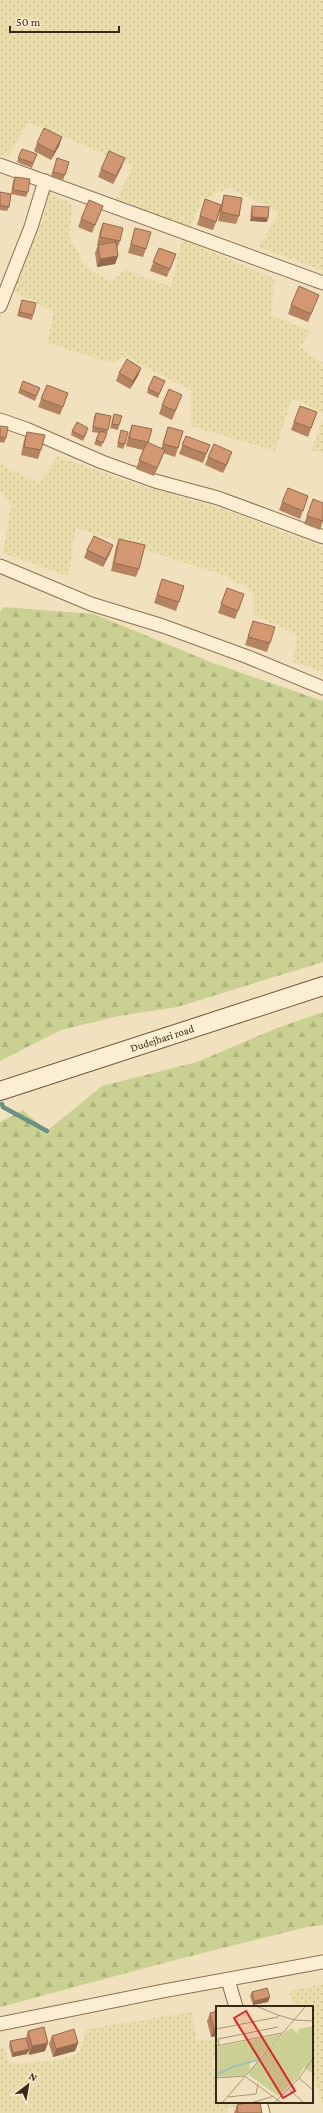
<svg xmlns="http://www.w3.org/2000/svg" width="323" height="2113" viewBox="0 0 323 2113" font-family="'Crimson Pro',serif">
<defs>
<pattern id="farmland-dots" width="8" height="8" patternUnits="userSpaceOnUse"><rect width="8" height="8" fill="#e8ddab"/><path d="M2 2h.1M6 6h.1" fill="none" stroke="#c8be93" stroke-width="1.8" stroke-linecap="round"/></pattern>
<pattern id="forest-firs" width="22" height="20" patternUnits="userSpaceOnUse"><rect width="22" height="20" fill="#c9d091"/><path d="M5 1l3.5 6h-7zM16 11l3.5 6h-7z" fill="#adb37c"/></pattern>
</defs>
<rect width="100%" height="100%" fill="#f1e1be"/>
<g fill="url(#farmland-dots)">
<path d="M0,0h323v271l-64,-24 20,-35 -51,-24 -26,12 -12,28 -74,-28 17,-34 -105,-44 -20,35 -8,-2z"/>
<path d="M49,191l23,14 -3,32 16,28 25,17 16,-12 45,17 11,-48 93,40 -4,36 39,16 -10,16 19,14 4,1v51l-31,-15 -17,53 -84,-25v-36l-65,-33 -14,6 -65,-20 7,-31 -42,-21 29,-66z"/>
<path d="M323,421v32l-12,-3z"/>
<path d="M58,456l63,23 111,33 91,35v125l-30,-10 4,-27 -43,-20v-20l-10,-9 -18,-10 -150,-48 -8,48 -65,-23 8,-47 -11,-17v-25l39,19z"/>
<path d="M323,1984v122l-11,-35v-64h-19l-3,-16z"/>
<path d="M192,2012l4,29 21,-2v20l-5,2 5,24v17h36l-25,7v4h-228v-64l4,-2 6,17 51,-4 18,-7 8,-24z"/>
</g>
<g fill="url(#forest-firs)">
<path d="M3,607l91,7 116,48 113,39v261l-146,45 -58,9 -58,14 -61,31v-449z"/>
<path d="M323,1012v913l-16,2 -128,32 -179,48v-885l23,-12 24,21 55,-45 95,-24 80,-34z"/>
</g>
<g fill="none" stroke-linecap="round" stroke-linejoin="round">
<path stroke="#689186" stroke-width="4.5" d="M2,1104l1,3 44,24"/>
<defs>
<g id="street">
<path d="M0,165l323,118"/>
<path d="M0,306l31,-79 14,-46"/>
<path d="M0,420l26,9 76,33 53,19 63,17 105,39"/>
<path d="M0,566l91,38 72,22 85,31 75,31"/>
<path d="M228,1980l8,27"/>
<path d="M0,2024l163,-33 160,-29"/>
<path d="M260,2102l3,11"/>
</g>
<path id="secondary" d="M0,1091l323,-105"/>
</defs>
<use href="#street" stroke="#8b7155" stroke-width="15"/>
<use href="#secondary" stroke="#6d5239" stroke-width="20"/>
<use href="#street" stroke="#fbeed2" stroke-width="13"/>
<use href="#secondary" stroke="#fbeed2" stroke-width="18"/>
</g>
<g fill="#b58361">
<path d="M62,137l-3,9 -8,14 -17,-9 3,-8z"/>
<path d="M22,149l15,5 -5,14 -15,-6z"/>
<path d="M57,158l12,4 -6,18 -12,-4z"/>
<path d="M122,166l-9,18 -15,-7 3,-8z"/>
<path d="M15,177l13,15 -2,5 -15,-3 -2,13 -2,4 -7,-1v-18l11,2 2,-13z"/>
<path d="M224,195l15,21 -3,8 -18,-3 2,-10 -7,19 -16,-5 8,-26 16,6z"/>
<path d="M103,206l-11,27 -14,-6 3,-8z"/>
<path d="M252,206l15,16 -17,-1 1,-10z"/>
<path d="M103,223l17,18 -3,8 1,7 -3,8 -18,3 -2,-14 3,-8h-1l3,-14z"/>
<path d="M135,228l11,21 -3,8 -15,-4z"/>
<path d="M159,248l17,6 -9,23 -17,-6z"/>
<path d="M319,295l-11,27 -20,-8 3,-9z"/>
<path d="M22,300l11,15 -1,5 -15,-4z"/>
<path d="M141,368l-3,8 -8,13 -14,-8 3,-8z"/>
<path d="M23,381l17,7 -5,13 -17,-8z"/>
<path d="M165,381l-7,17 -11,-5 1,-4z"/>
<path d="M47,385l21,8 -8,22 -22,-8z"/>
<path d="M179,403l-7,17 -13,-6 3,-9z"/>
<path d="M300,406l17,6 -9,25 -17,-7z"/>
<path d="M96,413l12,17 -7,17 -7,-3 5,-11 -7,-1 2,-15z"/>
<path d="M114,414l5,11 -1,5 -8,-2z"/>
<path d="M132,425l16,18 13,6 7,-22 10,21 -3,9 -12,-4 -9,23 -18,-7 7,-19 -17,-4 3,-13z"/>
<path d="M0,426l6,12 -2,5 -4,-1z"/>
<path d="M121,430l4,14 -2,5 -6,-2z"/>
<path d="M72,431l15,1 -4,9 -12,-6z"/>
<path d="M27,432l14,18 -3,9 -17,-4 3,-15z"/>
<path d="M186,436l24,9 -7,18 -24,-9z"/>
<path d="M208,457l21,3 -6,13 -18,-8z"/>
<path d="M308,496l-8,23 -21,-9 3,-8z"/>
<path d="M313,499l10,22 -3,9 -16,-6z"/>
<path d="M119,539l20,30 -3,8 -25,-6 5,-24z"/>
<path d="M113,545l-3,8 -7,14 -19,-9 3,-8z"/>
<path d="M162,579l22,7 -8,25 -22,-8z"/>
<path d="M227,588l17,6 -9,25 -17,-6z"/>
<path d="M253,621l17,22 -3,9 -22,-7z"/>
<path d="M252,1992l18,5 -2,5 -15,3 -3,-9z"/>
<path d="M210,2013l7,23 -6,1 -4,-16z"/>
<path d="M28,2031l17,20 -16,4 -1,-5 -1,4 -15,3 -3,-11 1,-5 16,-3z"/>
<path d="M52,2036l26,7 -3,8 -22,6 -4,-13z"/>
<path d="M237,2105l25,8h-28z"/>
</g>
<g fill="#946a4f">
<path d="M62,137l-3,9 -8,14 3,-8z"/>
<path d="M125,158l-3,8 -9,18 3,-8z"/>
<path d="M252,217l16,1 -1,4 -17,-1z"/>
<path d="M118,256l-3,8 -18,3 3,-8z"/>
<path d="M141,368l-3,8 -8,13 3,-8z"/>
<path d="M165,450l-3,8 -8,18 3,-8z"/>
<path d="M232,452l-3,8 -6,13 3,-8z"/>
<path d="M113,545l-3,8 -7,14 3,-8z"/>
<path d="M270,1997l-2,5 -15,3 1,-4z"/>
<path d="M217,2028v8l-6,1 3,-8z"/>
<path d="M48,2043l-3,8 -16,4 3,-9z"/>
<path d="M78,2043l-3,8 -22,6 3,-8z"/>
<path d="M29,2049l-2,5 -15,3 1,-4z"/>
</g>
<g fill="#d39871" stroke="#946a4f">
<path d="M44,128l18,9 -8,15 -17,-9z"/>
<path d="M22,149l15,5 -4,9 -15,-5z"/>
<path d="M109,151l16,7 -9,18 -15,-7z"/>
<path d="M57,158l12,4 -4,13 -12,-3z"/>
<path d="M15,177l15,2 -2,13 -15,-2z"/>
<path d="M0,192l11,2 -2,13 -9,-2z"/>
<path d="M224,195l18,3 -3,18 -18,-4z"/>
<path d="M205,199l16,6 -5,17 -16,-6z"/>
<path d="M89,200l14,6 -8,19 -14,-6z"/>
<path d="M252,206l17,1 -1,11 -16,-1z"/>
<path d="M103,223l20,5 -3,13 -20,-4z"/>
<path d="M135,228l16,4 -5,17 -15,-5z"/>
<path d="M116,242l2,14 -18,3 -2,-14z"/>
<path d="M159,248l17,6 -6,15 -17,-7z"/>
<path d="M299,286l20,9 -8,19 -20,-9z"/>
<path d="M22,300l14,3 -3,12 -14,-3z"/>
<path d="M127,359l14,9 -8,13 -14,-8z"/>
<path d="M154,376l11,5 -6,13 -11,-5z"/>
<path d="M23,381l17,7 -4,8 -16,-7z"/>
<path d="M47,385l21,8 -5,14 -22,-8z"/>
<path d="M169,389l13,6 -7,16 -13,-6z"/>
<path d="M300,406l17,6 -6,16 -17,-6z"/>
<path d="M96,413l15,3 -3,14 -15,-3z"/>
<path d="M114,414l8,2 -3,9 -7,-1z"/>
<path d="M77,422l11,6 -4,9 -12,-6z"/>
<path d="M132,425l20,4 -4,14 -1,-1 18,8 -8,18 -18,-8 8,-18 -18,-4z"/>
<path d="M0,426l8,1 -2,11 -6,-1z"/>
<path d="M168,427l15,4 -5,17 -15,-4z"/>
<path d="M121,430l7,2 -3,12 -7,-1z"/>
<path d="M100,431l7,2 -4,10 -7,-3z"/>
<path d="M27,432l18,3 -4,15 -17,-3z"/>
<path d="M186,436l24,9 -4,9 -24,-9z"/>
<path d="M214,444l18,8 -6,13 -18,-8z"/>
<path d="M288,488l20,8 -5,15 -21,-9z"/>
<path d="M313,499l10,4v18l-16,-5z"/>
<path d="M94,536l19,9 -7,14 -19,-9z"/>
<path d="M119,539l26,6 -6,24 -25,-6z"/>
<path d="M162,579l22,7 -5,16 -22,-7z"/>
<path d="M227,588l17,6 -6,17 -17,-7z"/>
<path d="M253,621l22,6 -5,16 -22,-6z"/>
<path d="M267,1988l3,9 -16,4 -2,-9z"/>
<path d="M217,2011v17l-3,1 -4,-16z"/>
<path d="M44,2027l4,16 -16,3 -4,-15z"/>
<path d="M74,2029l4,14 -22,6 -4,-13z"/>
<path d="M26,2038l3,11 -16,4 -3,-12z"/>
<path d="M250,2102h10l2,11h-24l-1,-8z"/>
</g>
<g text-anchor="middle" stroke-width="3" stroke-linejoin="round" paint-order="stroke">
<g font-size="11" fill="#39291b" stroke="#f8ebce">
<text transform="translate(162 1038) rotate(-18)" y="4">Dudejhari road</text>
</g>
</g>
<g transform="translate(216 2006)">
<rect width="97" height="97" fill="#f1e1be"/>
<path d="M32,35l2,28 -5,6 -29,2v-30z" fill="#c9d091"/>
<path d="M97,20v48l-9,-7 -6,10 -20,19 -29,-21v-3l36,-40 7,-4 6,6v-5zM65,28l-23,25 -9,2 -1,-20z" fill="#c9d091"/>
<path fill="none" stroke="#a2c2b8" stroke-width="2" d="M0,69l16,-8 26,-7"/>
<path fill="none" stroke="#a7977d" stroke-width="1" d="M62,9l17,5 18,1M0,23l62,-12v-2l-22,-9M3,39l-1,-6 60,-12M0,40l66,-13M30,71l36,26M0,72l29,-2M83,72l14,12M72,82l16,15M12,91l28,-3 2,-10M6,97l84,-97M35,97l23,-7M58,97l25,-25 14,-19"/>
<path fill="#d62828" fill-opacity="0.15" stroke="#d62828" stroke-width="2" d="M30,5l49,80 -12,7 -49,-80z"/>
<rect width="97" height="97" fill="none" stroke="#39291b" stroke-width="2"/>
</g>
<g transform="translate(28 2085) rotate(31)" stroke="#f8ebce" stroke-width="3" paint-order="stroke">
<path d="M0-3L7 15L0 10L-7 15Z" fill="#39291b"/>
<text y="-6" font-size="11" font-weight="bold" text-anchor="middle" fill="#39291b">N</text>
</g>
<path d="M10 26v6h109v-6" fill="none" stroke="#39291b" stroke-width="2"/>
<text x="16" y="26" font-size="12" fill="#39291b" stroke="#f8ebce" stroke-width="3" paint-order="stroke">50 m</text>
</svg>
